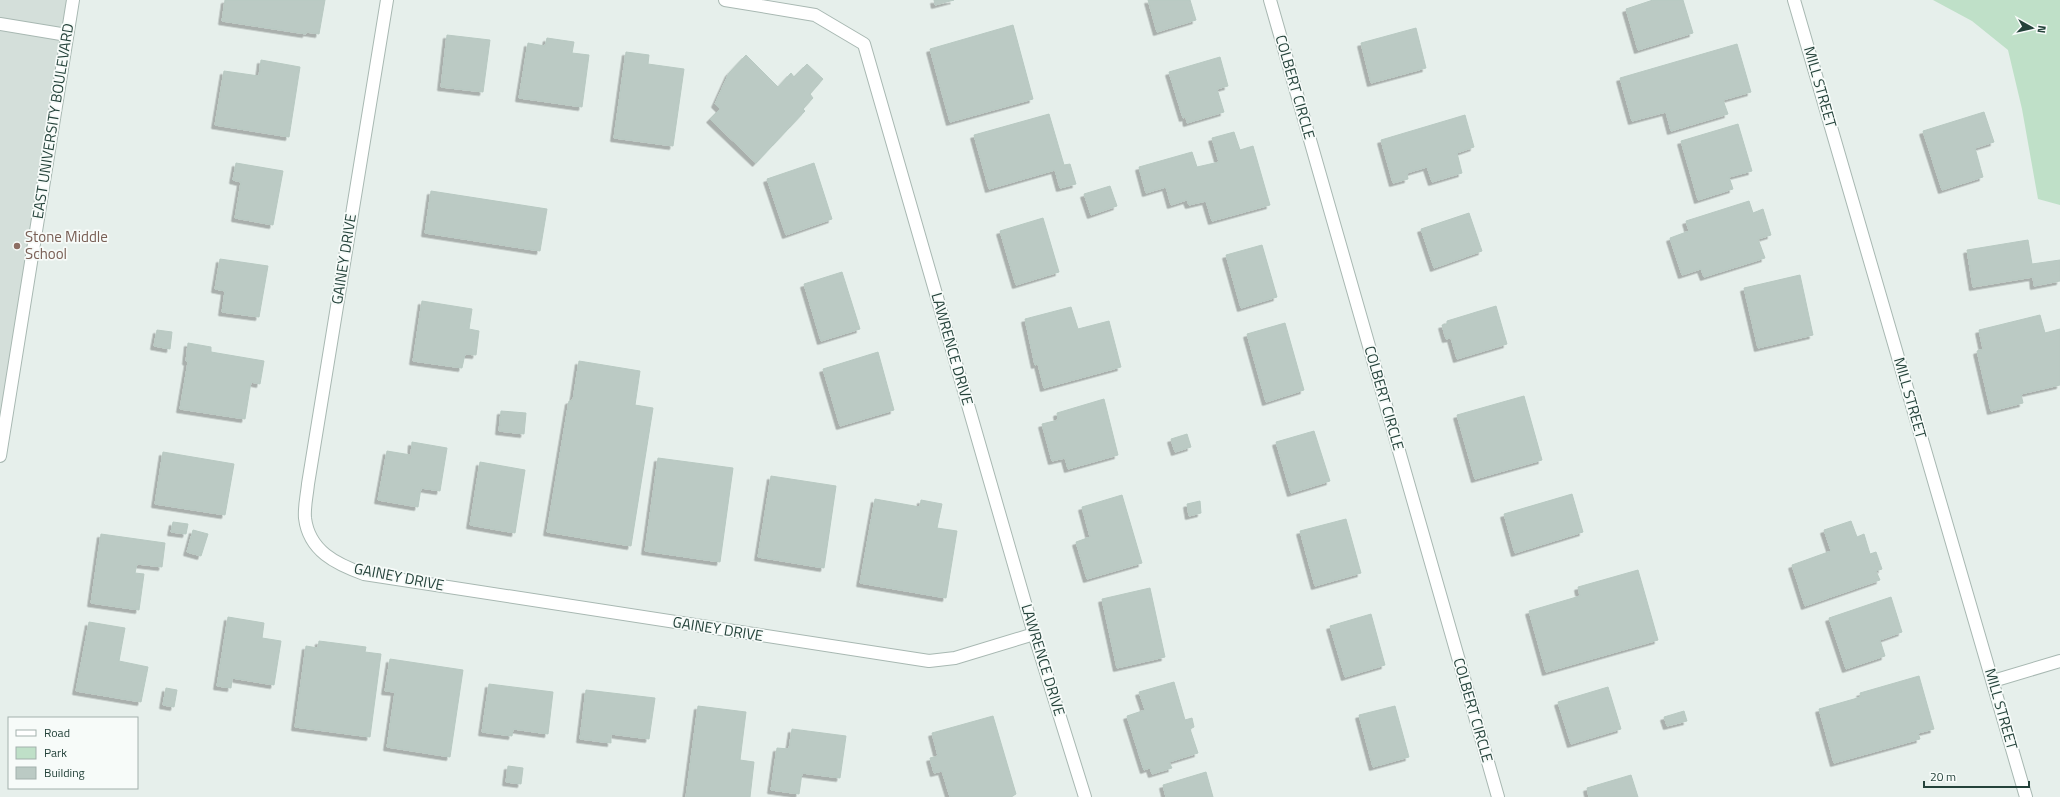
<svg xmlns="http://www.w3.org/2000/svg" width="2060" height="797" viewBox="0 0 2060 797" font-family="'Titillium Web',sans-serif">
<defs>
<filter id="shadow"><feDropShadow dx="-3.5" dy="3.5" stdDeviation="0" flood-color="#0004"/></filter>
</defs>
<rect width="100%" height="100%" fill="#e6efeb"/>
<path fill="#d4dfda" d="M0,0h73l-73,456z"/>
<path fill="#bfe0c8" d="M1933,0h127v205l-22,-6 -16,-90 -14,-59 -36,-29z"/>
<g fill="#bbcac4" stroke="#b8c9c2" filter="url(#shadow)">
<path d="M225,0h100l-6,34 -13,-2v2l-84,-13z"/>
<path d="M934,0h20l-19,5z"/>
<path d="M1148,0h42l6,20 -39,12z"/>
<path d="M1653,0h30l10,33 -55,17 -12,-41z"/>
<path d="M1013,25l20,74 -83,23 -20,-73z"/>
<path d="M1416,28l10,40 -55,15 -10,-40z"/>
<path d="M447,35l43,5 -7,52 -42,-5z"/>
<path d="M547,38l27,4 -2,11 17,2 -7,52 -63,-9 9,-55 17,3z"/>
<path d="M1737,44l14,48 -28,8 5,14 -57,17 -5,-19 -34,9 -12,-43z"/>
<path d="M626,52l23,3 -1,9 36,5 -11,77 -59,-8z"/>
<path d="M746,55l32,32 13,-14 3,4 13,-13 16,15 -13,15 3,4 -10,11 2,2 -49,52 -46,-44 10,-10 -5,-5 14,-31z"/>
<path d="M1220,57l8,29 -11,3 7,23 -37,11 -1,-6 -3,1 -14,-46z"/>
<path d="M261,60l39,7 -11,70 -74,-12 9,-54 35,5z"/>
<path d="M1984,112l10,30 -19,6 8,29 -41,13 -19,-59z"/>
<path d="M1049,114l15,51 6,-1 6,20 -16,4 -5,-18 -66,19 -15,-54z"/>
<path d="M1465,115l9,32 -17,6 5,20 -30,9 -5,-15 -20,6 1,6 -15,4 -12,-43z"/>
<path d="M1738,124l14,47 -23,6 4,12 -35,11 -17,-59z"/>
<path d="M1234,132l6,18 13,-4 17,59 -58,16 -6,-20 -17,4 -2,-5 -16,5 -5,-18 -20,6 -7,-26 53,-15 5,15 22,-5 -7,-24z"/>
<path d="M236,163l47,8 -10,54 -38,-7 6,-36 -8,-2z"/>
<path d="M814,163l18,56 -46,16 -19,-56z"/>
<path d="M1110,186l7,20 -26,9 -7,-21z"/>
<path d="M431,191l116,18 -7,42 -115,-18z"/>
<path d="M1749,201l4,12 10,-4 8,26 -13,4 7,19 -61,19 -3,-8 -19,6 -12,-37 19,-7 -3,-10z"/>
<path d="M1469,213l13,38 -48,17 -13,-39z"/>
<path d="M1043,218l16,54 -43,13 -16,-54z"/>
<path d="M2028,240l4,24 28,-4v21l-26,5 -1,-9 -60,10 -6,-37z"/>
<path d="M1262,245l15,52 -36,11 -15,-53z"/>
<path d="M220,259l48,7 -9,51 -37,-5 3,-21 -10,-2z"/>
<path d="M842,272l18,57 -39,12 -17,-57z"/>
<path d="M1800,275l13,60 -55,13 -14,-60z"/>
<path d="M422,301l50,8 -3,20 10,2 -3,24 -11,-1 -3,14 -49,-7z"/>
<path d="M1496,306l11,38 -50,15 -6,-21 -5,1 -4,-14 5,-1v-3z"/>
<path d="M1071,307l7,22 31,-8 12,46 -77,21 -6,-24 -3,1 -10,-46z"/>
<path d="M2040,315l5,18 15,-4v56l-39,9 2,9 -32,8 -14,-60 6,-2 -4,-19z"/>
<path d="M1285,323l19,67 -38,12 -19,-68z"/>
<path d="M157,330l15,2 -2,17 -16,-3z"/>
<path d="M188,343l23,4v5l53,9 -4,23 -9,-2 -6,37 -65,-10 8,-47 -2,-1z"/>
<path d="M878,352l16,58 -54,16 -17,-57z"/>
<path d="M579,361l61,10 -5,34 18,3 -22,138 -84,-14 22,-131 4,-1z"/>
<path d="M1524,396l18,64 -67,19 -18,-64z"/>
<path d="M1104,399l14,56 -50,14 -3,-11 -13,3 -10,-37 16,-4 -1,-7z"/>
<path d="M501,411l25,2 -2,21 -25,-3z"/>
<path d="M1314,431l16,50 -39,12 -15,-51z"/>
<path d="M1187,434l4,13 -16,5 -4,-13z"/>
<path d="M412,442l35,6 -7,43 -19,-3 -3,19 -40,-7 9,-49 24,4z"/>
<path d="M163,452l71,12 -9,51 -70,-11z"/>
<path d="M658,458l75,10 -13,94 -75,-11z"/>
<path d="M480,462l45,8 -10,63 -45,-8z"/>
<path d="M771,476l65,10 -12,82 -66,-11z"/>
<path d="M1572,494l11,38 -68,21 -11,-39z"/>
<path d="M1122,495l20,68 -55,16 -11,-37 14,-5 -8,-30z"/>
<path d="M875,499l45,8 1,-7 21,4 -5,24 20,3 -11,67 -86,-15z"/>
<path d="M1200,501l1,12 -12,3 -2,-12z"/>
<path d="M1346,519l15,54 -46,13 -15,-55z"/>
<path d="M1851,521l6,16 7,-3 6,20 6,-2 6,17 -6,2 4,9 -75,26 -13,-41 39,-14 -7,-21z"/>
<path d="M173,522l15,2 -2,10 -15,-2z"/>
<path d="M193,530l15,4 -7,22 -14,-4z"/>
<path d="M101,534l64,9 -3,24 -25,-3 -2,9 9,1 -5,36 -48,-7z"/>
<path d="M1638,570l20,70 -112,32 -17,-61 51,-15 -2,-9z"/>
<path d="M1150,588l15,69 -48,11 -15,-69z"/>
<path d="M1891,597l11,35 -22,8 5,16 -39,13 -17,-51z"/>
<path d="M1371,614l14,51 -40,12 -15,-51z"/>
<path d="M228,617l36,6 -2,15 19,3 -7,44 -42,-7 -1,10 -14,-2z"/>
<path d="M89,622l36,6 -6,33 29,6 -7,35 -65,-11z"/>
<path d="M319,641l47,6 -1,5 16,2 -11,83 -75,-10 11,-81 12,2z"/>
<path d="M390,659l73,11 -13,87 -63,-10 8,-55 -10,-1z"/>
<path d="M1919,676l15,53 -16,4 2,6 -86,24 -15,-54 42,-12 -1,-4z"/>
<path d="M1174,682l11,38 7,-2 2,9 -4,2 8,24 -29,9 3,6 -20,6 -2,-6 -6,2 -17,-54 18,-6 -6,-18z"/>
<path d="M489,684l64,8 -5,42 -35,-5 -1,7 -30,-4z"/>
<path d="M1608,687l13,42 -50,15 -13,-42z"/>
<path d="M166,688l11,2 -3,17 -11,-2z"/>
<path d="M586,690l69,8 -6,41 -38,-5v9l-31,-4z"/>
<path d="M698,706l48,6 -6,48 14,2 -4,35h-64z"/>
<path d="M1395,706l14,51 -36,10 -14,-52z"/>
<path d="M1684,711l3,10 -20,5 -3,-9z"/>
<path d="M993,716l23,78 -5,3h-61l-8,-26 -8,2 -4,-15 8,-2 -6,-23z"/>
<path d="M792,729l54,7 -6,42 -38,-5 -3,21 -28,-4 6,-42 12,1z"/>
<path d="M508,766l15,2 -2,16 -15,-2z"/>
<path d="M1206,772l7,25h-47l-3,-12z"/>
<path d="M1631,775l7,22h-49l-2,-9z"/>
</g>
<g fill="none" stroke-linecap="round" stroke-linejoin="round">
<defs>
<path id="service" d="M0,24l67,11"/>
<g id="minor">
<path d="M387,0l-79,484c-1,11 -4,23 -3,34 4,33 31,46 59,56l565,87 26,-3 79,-24"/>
<path d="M725,0l90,15 49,29 170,590 51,163"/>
<path d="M1270,0l228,797"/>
<path d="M1794,0l232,797"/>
<path d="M1993,681l67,-20"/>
</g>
<path id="tertiary" d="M0,456l73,-456"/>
</defs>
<use href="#service" stroke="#a8b8b2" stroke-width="14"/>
<use href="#minor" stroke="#a8b8b2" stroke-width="14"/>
<use href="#tertiary" stroke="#a8b8b2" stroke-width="14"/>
<use href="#service" stroke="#fff" stroke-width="12"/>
<use href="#minor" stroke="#fff" stroke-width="12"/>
<use href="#tertiary" stroke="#fff" stroke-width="12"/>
</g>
<circle fill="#8d6e63" stroke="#f7fbf9" stroke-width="1.5" cx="17" cy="246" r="4"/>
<g text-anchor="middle" stroke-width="3.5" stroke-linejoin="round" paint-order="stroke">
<g font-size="15" fill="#24423a" stroke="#f7fbf9">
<text transform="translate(1295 87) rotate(74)" y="5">COLBERT CIRCLE</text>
<text transform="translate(1820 87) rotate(74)" y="5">MILL STREET</text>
<text transform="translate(53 121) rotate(-81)" y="5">EAST UNIVERSITY BOULEVARD</text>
<text transform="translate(344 259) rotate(-81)" y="5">GAINEY DRIVE</text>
<text transform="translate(952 349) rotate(74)" y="5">LAWRENCE DRIVE</text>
<text transform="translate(1384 398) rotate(74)" y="5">COLBERT CIRCLE</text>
<text transform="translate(1910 398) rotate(74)" y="5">MILL STREET</text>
<text transform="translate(399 577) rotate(11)" y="5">GAINEY DRIVE</text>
<text transform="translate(718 629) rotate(9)" y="5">GAINEY DRIVE</text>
<text transform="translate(1043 660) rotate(73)" y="5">LAWRENCE DRIVE</text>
<text transform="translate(2001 709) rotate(74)" y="5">MILL STREET</text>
<text transform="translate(1473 710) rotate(74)" y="5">COLBERT CIRCLE</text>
</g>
<g font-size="15" fill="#785e54" stroke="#f7fbf9" text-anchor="start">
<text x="25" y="242">Stone Middle<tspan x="25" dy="17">School</tspan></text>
</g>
</g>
<rect x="8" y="717" width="130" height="72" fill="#f7fbf9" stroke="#a3b1ad"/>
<rect x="16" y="730" width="20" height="6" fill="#ffffff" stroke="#a3b1ad"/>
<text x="44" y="737" font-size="12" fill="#24423a">Road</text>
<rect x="16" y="747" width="20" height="12" fill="#bfe0c8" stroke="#a3b1ad"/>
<text x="44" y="757" font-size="12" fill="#24423a">Park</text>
<rect x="16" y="767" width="20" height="12" fill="#bbcac4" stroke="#a3b1ad"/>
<text x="44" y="777" font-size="12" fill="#24423a">Building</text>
<g transform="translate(2032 28) rotate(98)" stroke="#f7fbf9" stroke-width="3" paint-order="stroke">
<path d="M0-3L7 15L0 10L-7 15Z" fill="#24423a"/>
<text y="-6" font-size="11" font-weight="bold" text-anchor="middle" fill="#24423a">N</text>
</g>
<path d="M1924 781v6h105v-6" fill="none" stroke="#24423a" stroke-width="2"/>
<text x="1930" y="781" font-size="12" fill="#24423a" stroke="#f7fbf9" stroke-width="3" paint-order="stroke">20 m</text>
</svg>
